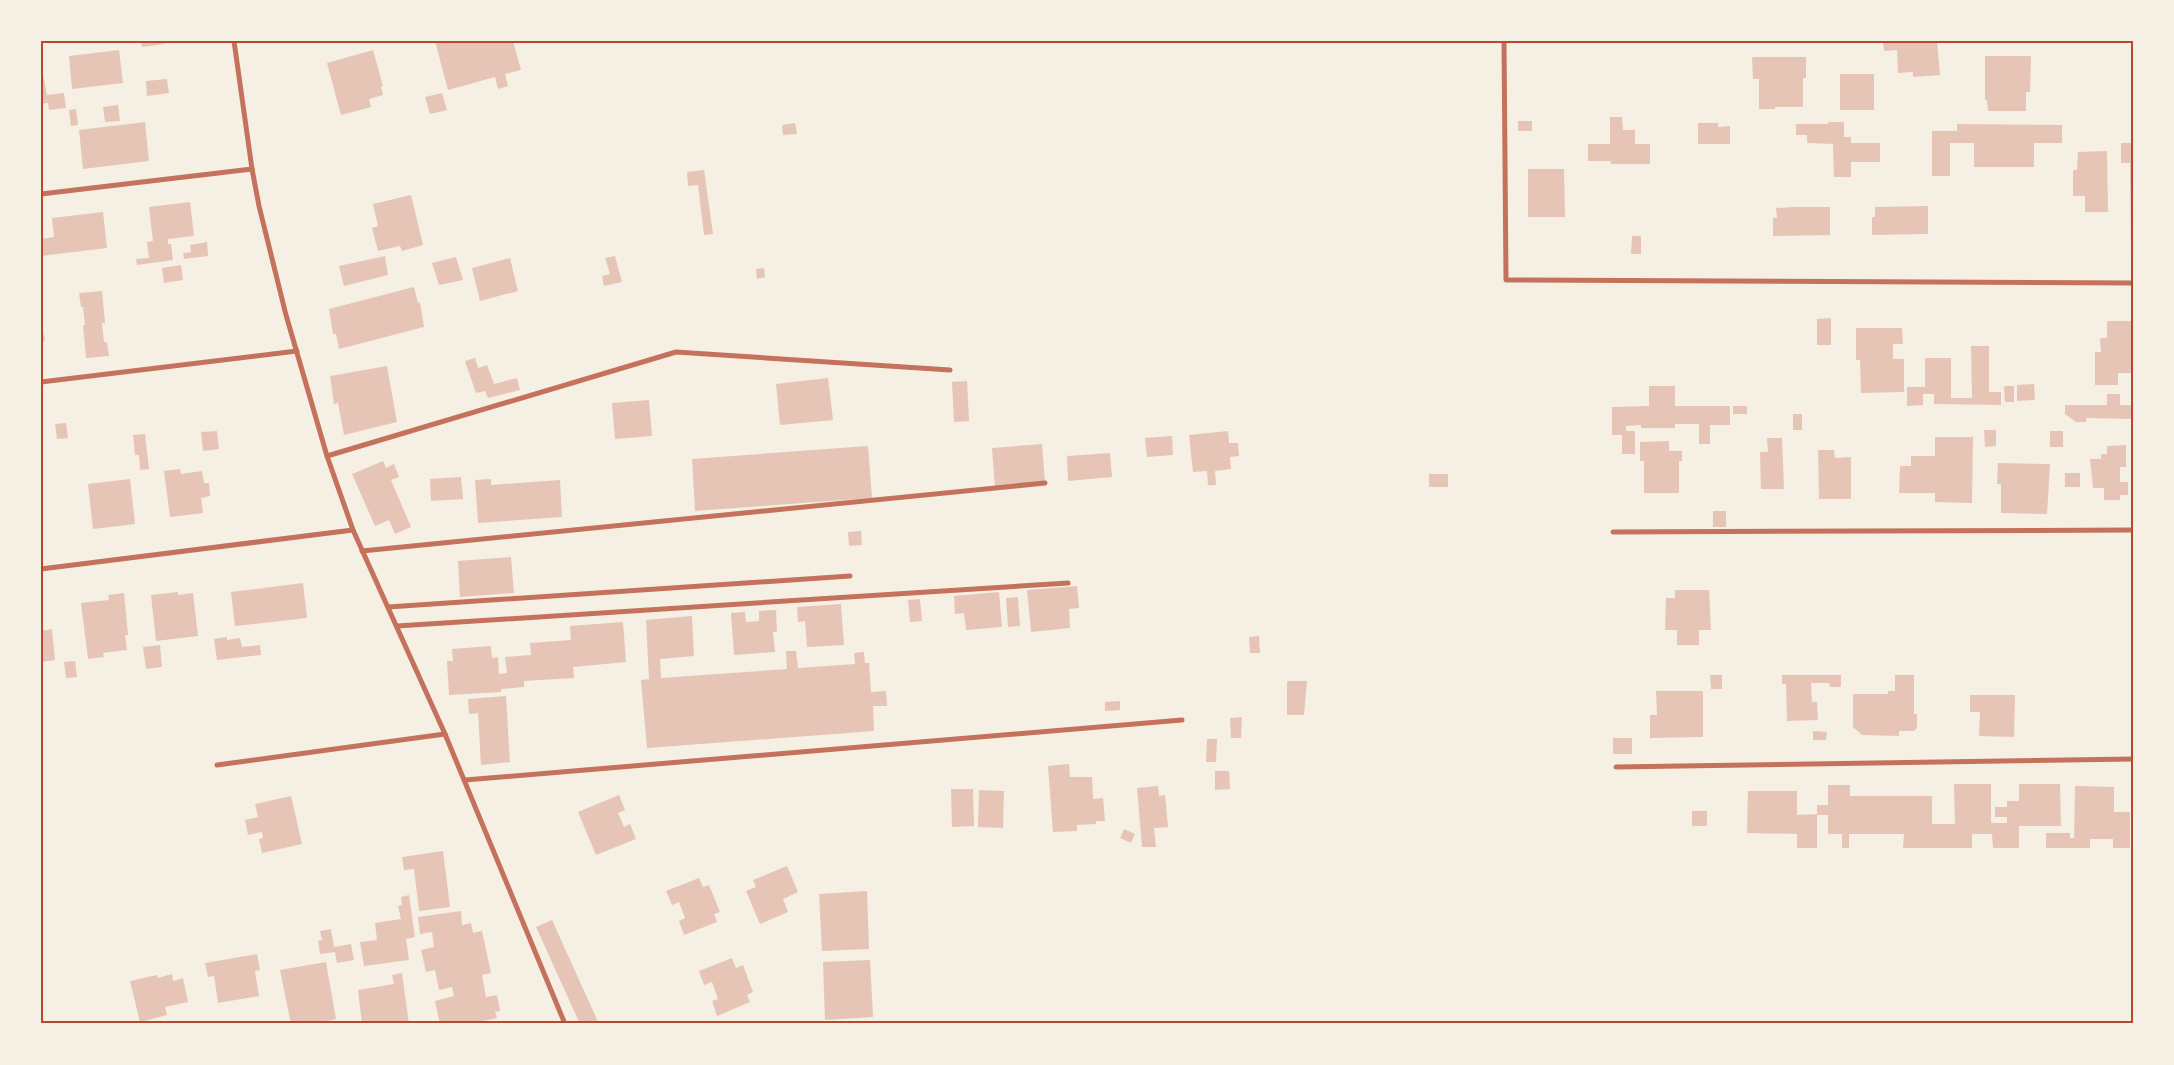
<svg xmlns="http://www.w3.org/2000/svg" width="2174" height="1065" viewBox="0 0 2174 1065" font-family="'Work Sans',sans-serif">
<rect width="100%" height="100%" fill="#f6efe4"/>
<g fill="#e6c5b7">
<path d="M141,41h22l1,3 -22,3z"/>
<path d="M435,41h78l8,29 -16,4 3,12 -10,3 -3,-12 -47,13z"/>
<path d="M1883,41h54l3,34 -27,2v-5l-15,1 -1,-23 -13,1z"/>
<path d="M119,50l4,33 -51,6 -3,-33z"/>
<path d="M373,50l10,36 -2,1 2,8 -14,4 2,8 -30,8 -14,-52z"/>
<path d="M1985,56h46l-1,36h-4v19h-38l-1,-11h-2z"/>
<path d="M1752,57h54v21h-3v29h-28v2h-16v-30h-6z"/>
<path d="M41,65l6,30 17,-2 2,15 -17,2 -1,-7 -7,1z"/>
<rect x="1840" y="74" width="34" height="36"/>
<path d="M167,79l2,14 -22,3 -1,-15z"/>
<path d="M442,93l5,17 -17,4 -5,-17z"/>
<path d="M118,105l2,16 -15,1 -2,-15z"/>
<path d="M76,109l2,16 -7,1 -2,-16z"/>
<path d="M1610,117h12l1,13h12v14h15v20h-39l-1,-3h-22v-17h22z"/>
<rect x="1518" y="121" width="14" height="10"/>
<path d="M145,122l4,39 -66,8 -4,-39z"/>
<path d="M1828,122h16v15h7v6h29v19h-29v15h-17l-1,-33 -26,-1v-8h-11v-11h32z"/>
<path d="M795,123l2,11 -14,1 -1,-10z"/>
<path d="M1698,123h20v4l12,-1v18h-32z"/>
<path d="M1957,124l105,1v18h-28v24h-60v-24h-24v33h-18v-45h25z"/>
<path d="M2121,143h12v114h-2l-1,-94h-9z"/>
<path d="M2107,151l1,61h-23v-16h-12v-26h4l1,-18z"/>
<path d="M1528,169h36l1,48h-37z"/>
<path d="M704,170l9,64 -9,1 -6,-50 -10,1 -1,-14z"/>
<path d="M411,195l12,50 -21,6 -2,-5 -22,5 -6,-23 6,-2 -5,-22z"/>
<path d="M190,202l4,34 -26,3v5h3l2,16 -36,5 -1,-6 13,-1 -2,-16 6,-1 -4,-34z"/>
<path d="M1928,206v28l-56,1v-18h3v-10z"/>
<path d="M1793,207h37v28l-57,1v-18h4l-1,-10z"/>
<path d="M103,212l4,36 -66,8v-17l13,-2 -2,-19z"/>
<path d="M1632,236h9v18h-10z"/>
<path d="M207,242l1,14 -24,3 -1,-6 8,-1 -1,-7z"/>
<path d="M385,256l3,19 -44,11 -5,-20z"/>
<path d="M615,256l7,26 -18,4 -2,-10 8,-2 -5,-16z"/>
<path d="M456,257l7,23 -24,5 -7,-22z"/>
<path d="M510,258l8,33 -38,10 -8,-33z"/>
<path d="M181,265l2,15 -19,3 -2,-15z"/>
<path d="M764,268l1,9 -8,2 -1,-10z"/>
<path d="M414,287l4,16 2,-1 4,25 -85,22 -3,-15h-3l-4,-25z"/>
<path d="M102,291l3,32h-3l2,19h3l2,14 -23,2 -3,-33h2l-2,-18h-2l-2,-14z"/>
<path d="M1831,318v27h-14v-26z"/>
<path d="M2107,321h26v52h-15v12h-23v-33h6l-1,-14h7z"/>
<path d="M41,322l4,19 -4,1z"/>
<path d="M1856,328h46l1,16h-10v15h11v33l-43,1 -1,-33h-4z"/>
<path d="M1971,346h18v46h12v13l-67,-1v-10h-11v11l-16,1v-19h18v-29h26v40h21z"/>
<path d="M475,358l3,10 9,-3 7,19 23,-6 3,12 -32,8 -3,-7 -9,2 -11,-32z"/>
<path d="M387,366l10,56 -53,13 -6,-32 -4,1 -4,-28z"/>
<path d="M828,378l5,42 -53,5 -4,-41z"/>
<path d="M967,381l2,40 -15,1 -2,-40z"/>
<path d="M2034,384l1,16 -18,1v-16z"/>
<path d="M1649,386h26v20h55v19h-20v19h-11v-20h-24v4h-34v-3l-15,1v5h9v23h-13v-19h-10v-28l37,-1z"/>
<path d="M2004,386h10v16h-9z"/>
<path d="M2107,394h13v11h13v14l-47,-1v4h-10l-11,-8v-9h42z"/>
<path d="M649,400l3,36 -37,3 -3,-36z"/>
<rect x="1733" y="406" width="14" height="8"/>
<rect x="1793" y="414" width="9" height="16"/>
<path d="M66,423l2,15 -11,1 -2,-15z"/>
<path d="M1984,430h12v16l-11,1z"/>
<path d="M217,431l2,18 -16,2 -2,-19z"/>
<path d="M1228,431l1,12h9l1,13 -9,1 1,12 -16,2 1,14h-8l-1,-14 -14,1 -4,-37z"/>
<rect x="2050" y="431" width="13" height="16"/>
<path d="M145,434l4,35 -9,1 -1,-15h-4l-2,-20z"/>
<path d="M1172,436l1,19 -26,2 -2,-19z"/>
<path d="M1935,437h38l-1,66 -37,-1v-9h-36l1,-27h11v-10h24z"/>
<path d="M1767,438h15l2,51h-23l-1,-37h8z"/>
<path d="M1669,441v10h13v10h-3v32h-35v-32h-4v-19z"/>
<path d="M1042,444l3,39 -50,4 -3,-39z"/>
<path d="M2126,445v22h-6v15h8v13h-8v5h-16v-12h-11l-3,-29h11v-5h6v-8z"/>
<path d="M868,446l4,52 -177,13 -3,-52z"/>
<path d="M1818,450h16l1,8 16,-1v42h-32z"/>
<path d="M1110,453l2,24 -44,4 -1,-25z"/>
<path d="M383,461l3,7 8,-4 5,13 -8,3 20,47 -16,7 -6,-14 -14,6 -23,-52z"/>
<path d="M1998,463l52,1 -3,50 -46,-1v-29h-4z"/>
<path d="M180,469l1,5 21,-3 2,12h5l1,13 -9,2 2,15 -33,4 -6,-46z"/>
<rect x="2065" y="473" width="15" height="14"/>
<rect x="1429" y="474" width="19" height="13"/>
<path d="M461,477l2,22 -32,2 -1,-22z"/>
<path d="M130,479l5,45 -42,5 -5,-45z"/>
<path d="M491,479v6l69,-5 2,37 -84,6 -3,-43z"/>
<rect x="1713" y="511" width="13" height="16"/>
<path d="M861,531l1,14 -13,1 -1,-14z"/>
<path d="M511,557l3,36 -54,4 -2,-36z"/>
<path d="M303,583l4,35 -72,8 -4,-34z"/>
<path d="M1077,586l2,22 -10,1 1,19 -39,4 -4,-42z"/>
<path d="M1675,590h34l2,40h-12v15h-22v-15h-12l1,-32h9z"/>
<path d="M178,592v3l15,-2 5,43 -42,5 -5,-46z"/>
<path d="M999,592l3,35 -36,3 -2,-17 -9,1 -1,-18z"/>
<path d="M124,593l4,42h-3l2,15 -24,3 1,4 -16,2 -7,-56 28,-3 -1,-5z"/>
<path d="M1018,597l2,29 -12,1 -2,-29z"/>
<path d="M920,599l2,22 -12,1 -2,-22z"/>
<path d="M841,604l3,41 -37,2 -2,-26 -7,1 -1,-15z"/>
<path d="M776,610l1,22h-4l2,20 -41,3 -3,-42 14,-1 1,10 13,-1v-10z"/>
<path d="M692,616l2,40 -34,3 1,19 126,-9 -1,-18h10l2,17 57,-4 -1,-11 10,-1 1,11h4l2,29 15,-1 1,15h-14l1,25 -227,17 -6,-68 8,-1 -3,-59z"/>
<path d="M623,622l3,40 -53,5 1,11 -50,3v6l-23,2v3l-52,3 -2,-34h6l-1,-12 39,-3 1,12 6,-1 1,17 8,-1 -2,-16 26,-2 -1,-12 41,-3 -1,-14z"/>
<path d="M52,629l3,31 -14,2v-31z"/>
<path d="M1259,636l1,17h-10l-1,-16z"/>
<path d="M227,637v3l13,-2 2,9 18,-2 1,10 -44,5 -3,-21z"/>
<path d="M160,645l2,22 -16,2 -3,-22z"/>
<path d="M75,661l2,16 -11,1 -2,-16z"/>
<path d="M1710,675h12v14h-11z"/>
<path d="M1782,675h59v12h-11l-1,-4h-18l1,19h5l1,18 -31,1 -1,-37h-4z"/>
<path d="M1895,675h19v39h3v14l-3,3h-15v5l-37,-1 -9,-8v-33h35v-3h7z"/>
<path d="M1287,681h20l-3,34h-17z"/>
<path d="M1656,691h47v46l-53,1v-23h7z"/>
<path d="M1970,695h45l-1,42 -35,-1 1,-24h-10z"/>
<path d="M506,696l4,66 -29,3 -3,-52 -9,1 -1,-15z"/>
<path d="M1120,701v9l-15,1v-9z"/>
<path d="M1242,717l-1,21h-10l-1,-20z"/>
<path d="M1813,731l14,1 -1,8h-13z"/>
<rect x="1613" y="738" width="19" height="16"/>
<path d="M1207,739h10l-1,23h-10z"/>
<path d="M1069,764l1,13h22l1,22 10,-1 2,23h-9v3l-19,1v6l-24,1 -5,-66z"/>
<path d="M1215,771h14l1,18 -15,1z"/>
<path d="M1954,784h37v39h16v-6h-12v-10h12v-6h12v-17h41l1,42h-42v22h-26l-1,-14h-20v14h-69l1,-14h-55v14h-7v-14h-14v-19h-11v-10h11v-20h22v11h82v28h23z"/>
<path d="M1158,786l1,10 6,-1 3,32 -14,1 2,19h-14l-5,-59z"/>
<path d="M2075,786l39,1v25h16v36h-17v-9h-23v9h-44v-15h24v5h4z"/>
<path d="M951,789h22l1,37 -22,1z"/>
<path d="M979,790l25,1 -1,37 -25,-1z"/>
<path d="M1748,791h49v24l20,-1v34h-20v-14l-50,-1z"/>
<path d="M619,795l6,15 -7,3 6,14 6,-3 6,15 -40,16 -18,-43z"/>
<path d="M291,796l11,48 -40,9 -3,-14 4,-1 -1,-6 -14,3 -3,-15 13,-3 -3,-13z"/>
<rect x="1692" y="811" width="15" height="15"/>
<path d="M1124,829l11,5 -4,9 -11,-5z"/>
<path d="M443,851l7,56 -31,4 -5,-42 -10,1 -2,-13z"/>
<path d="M787,866l11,26 -15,7 5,13 -28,12 -14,-33 10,-4 -3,-7z"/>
<path d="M699,878l4,9 6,-2 11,27 -6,2 3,8 -33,13 -5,-14 6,-3 -6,-16 -7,3 -6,-14z"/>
<path d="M867,891l2,58 -47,2 -3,-57z"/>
<path d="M409,895l6,42 -9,2 3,21 -45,6 -4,-24 17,-2 -2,-17 26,-4 -3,-13 4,-1 -1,-8z"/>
<path d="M461,911l1,14 9,-2 2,10 9,-2 9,42 -9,2 4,22 11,-2 3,16 -5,1 2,6 -28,6h-29l-5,-23 19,-5 -2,-9 -13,3 -4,-20 -9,2 -5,-22 13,-3 -2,-15 -12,2 -2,-17z"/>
<path d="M552,920l47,104h-19l-44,-97z"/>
<path d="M331,929l3,18 17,-3 3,16 -17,3 -2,-11 -15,2 -2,-13 4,-1 -2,-9z"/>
<path d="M257,954l3,16 -5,1 4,25 -41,7 -4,-27 -6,1 -3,-14z"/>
<path d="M732,958l4,10 7,-3 10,27 -6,3 3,7 -33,14 -5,-15 6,-2 -6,-17 -8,3 -5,-14z"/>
<path d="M870,960l3,57 -48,3 -2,-58z"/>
<path d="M326,962l10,57 -22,5h-23l-11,-54z"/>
<path d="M402,973l7,51h-47l-4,-34 36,-6 -2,-9z"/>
<path d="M172,974l1,7 10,-3 5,24 -23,5 2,8 -27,7 -10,-41 27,-6 1,3z"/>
</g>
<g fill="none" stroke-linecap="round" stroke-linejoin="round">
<g stroke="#c5725c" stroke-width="5">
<path d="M234,41l18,128 7,37 27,109 41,141 26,74 92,204 120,290"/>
<path d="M1504,41l2,239 627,3"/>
<path d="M41,194l211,-25"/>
<path d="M41,382l256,-31"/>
<path d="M327,456l349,-104 274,18"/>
<path d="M1613,532l520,-2"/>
<path d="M362,551l683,-68"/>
<path d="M41,569l312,-39"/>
<path d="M388,607l462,-31"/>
<path d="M397,626l671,-43"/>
<path d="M217,765l228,-31"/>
<path d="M1616,767l517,-8"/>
<path d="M465,780l717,-60"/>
</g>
</g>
<rect width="2174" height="1065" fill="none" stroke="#f6efe4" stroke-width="85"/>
<rect x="42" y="42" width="2090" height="980" fill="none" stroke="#b5482f" stroke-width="2"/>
</svg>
